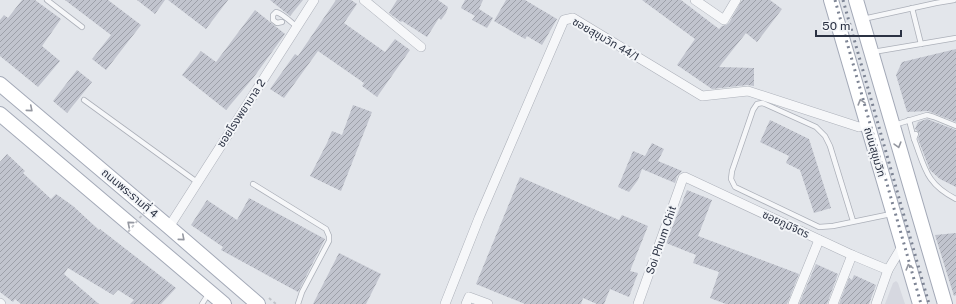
<svg xmlns="http://www.w3.org/2000/svg" width="956" height="304" viewBox="0 0 956 304" font-family="'Public Sans','Noto Sans Thai',sans-serif">
<defs>
<pattern id="building-hatch" width="6" height="6" patternUnits="userSpaceOnUse"><rect width="6" height="6" fill="#c1c4ce"/><path d="M-1 1l2-2M0 6l6-6M5 7l2-2" fill="none" stroke="#9da0a9"/></pattern>
</defs>
<rect width="100%" height="100%" fill="#e3e6eb"/>
<path fill="#d6d8e0" d="M896,281l2,2 7,21h-20l8,-21z"/>
<g fill="url(#building-hatch)">
<path d="M22,0h13l26,19 -19,27 18,15 -22,26 -38,-31v-36l4,-5 4,3z"/>
<path d="M65,0h43l33,25 -35,45 -14,-11 19,-24z"/>
<path d="M137,0h28l-10,14z"/>
<path d="M168,0h60l-22,29z"/>
<path d="M270,0h33l-13,16z"/>
<path d="M336,0h15l6,4 -13,19 41,29 10,-13 15,11 -33,47 -15,-11 2,-3 -46,-32 -34,47 -14,-9 25,-35 3,2z"/>
<path d="M397,0h41l10,7 -2,6 -5,7 -2,-2 -12,19 -25,-16 -1,1 -12,-9z"/>
<path d="M465,0h18l-4,9 14,9 -6,10 -15,-8 3,-4 -14,-8z"/>
<path d="M506,0h19l32,19 -15,26 -15,-9 -2,3 -31,-18z"/>
<path d="M642,0h39l38,29 3,-3 4,-1 3,-2 13,-23h28l12,9 -25,33 -11,-9 -27,34 35,1v18l-7,-1 -35,4 -35,-24 18,-26z"/>
<path d="M255,10l30,24 -32,44 -27,32 -44,-35 19,-24 15,11z"/>
<path d="M956,49v73l-28,-11 -21,1 -11,-37 6,-13z"/>
<path d="M77,70l15,12 -25,31 -14,-12z"/>
<path d="M353,105l19,7 -31,79 -31,-15 17,-33 5,-12 10,4z"/>
<path d="M927,119l29,11v57l-16,-8 -10,-9 -2,-5 -10,-26 2,-6 -5,-4 3,-7z"/>
<path d="M770,120l39,19 22,69 -17,5 -14,-43 -14,-7 3,-7 -29,-14z"/>
<path d="M652,143l12,6 -6,12 24,10 -5,5 -2,7 -33,-14 -4,11 -9,12 -11,-5 15,-36 12,5z"/>
<path d="M7,154l18,17 -2,2 28,26 5,-5 17,12 26,24 1,-1 76,59 -15,16h-31l4,-4 -16,-10 -5,5 -45,-27 -4,6 35,30h-78l-6,-5 -2,3 -13,-10v-130z"/>
<path d="M520,177l99,43 3,-5 26,11 -18,45 8,2 -9,24 -19,-8 -6,15h-7l-14,-6 -2,6h-56l-49,-20z"/>
<path d="M687,190l25,10 -14,36 101,38 -12,30h-61l-16,-6 9,-26 -26,-9 3,-8 -30,-12z"/>
<path d="M249,198l76,41 -27,53 -77,-42 2,-3 -32,-22 16,-25 30,20z"/>
<path d="M956,233v62l-2,1 -19,-61z"/>
<path d="M339,253l42,21 -15,30h-53z"/>
<path d="M816,264l22,10 -11,30h-28z"/>
<path d="M854,275l22,10 -7,19h-30l10,-26 3,2z"/>
</g>
<g fill="none" stroke-linecap="round" stroke-linejoin="round">
<defs>
<g id="service">
<path d="M47,0l35,27"/>
<path d="M912,8l9,36"/>
<path d="M863,19l73,-16 18,-3"/>
<path d="M282,22l-5,1 -4,-3v-5l3,-3c6,1 15,10 21,15"/>
<path d="M873,52l83,-14"/>
<path d="M84,100l113,82"/>
<path d="M909,120l5,19 2,-5"/>
<path d="M894,125l33,-10 7,2 22,9"/>
<path d="M914,139c11,29 12,45 42,60"/>
<path d="M253,184l73,45 3,7v5l-27,51 -4,12"/>
<path d="M853,221l-23,-75 -5,-10 -9,-9 -51,-23 -3,-1 -5,1 -4,6 -21,61 -1,8 4,8 84,40 14,-1 58,-12"/>
<path d="M202,304l7,-11"/>
</g>
<g id="minor">
<path d="M364,0l57,47"/>
<path d="M695,0l29,20 12,-20"/>
<path d="M169,227l145,-227"/>
<path d="M0,303l1,1"/>
<path d="M445,304l34,-86 85,-198 9,-2 129,78 46,-5 111,36 8,-2"/>
<path d="M466,304l3,-7 19,7"/>
<path d="M638,304l45,-126 2,-1 167,78 36,15"/>
<path d="M793,304l26,-64"/>
<path d="M833,304l19,-49"/>
<path d="M876,304l12,-34 15,-25"/>
</g>
<g id="primary">
<path d="M831,0l89,304"/>
<path d="M856,0l89,304"/>
<path d="M0,84l169,143 89,77"/>
<path d="M0,114l224,190"/>
</g>
</defs>
<use href="#service" stroke="#acb0b9" stroke-width="6"/>
<use href="#minor" stroke="#acb0b9" stroke-width="10"/>
<use href="#primary" stroke="#a3a9b7" stroke-width="16"/>
<path stroke="#c1c4ca" stroke-width="2" stroke-dasharray="3 3" stroke-linecap="butt" d="M269,298l7,6"/>
<use href="#service" stroke="#f6f7f9" stroke-width="4.5"/>
<use href="#minor" stroke="#f6f7f9" stroke-width="9"/>
<use href="#primary" stroke="#fff" stroke-width="14"/>
<g stroke="#7d8494" stroke-width="3" stroke-dasharray="2 4" stroke-linecap="butt">
<path d="M835,0l86,304"/>
<path d="M843,0l86,304"/>
</g>
<path stroke="#c1c4ca" stroke-width="2" stroke-dasharray="3 3" stroke-linecap="butt" d="M128,232l25,-30"/>
</g>
<defs><path id="oneway-chevron" d="M-2-3.5L2.5 0L-2 3.5" fill="none" stroke-width="1.6" stroke-linecap="round" stroke-linejoin="round"/></defs>
<g stroke="#9598a1">
<use href="#oneway-chevron" transform="translate(861 102) rotate(-106)"/>
<use href="#oneway-chevron" transform="translate(30 109) rotate(40)"/>
<use href="#oneway-chevron" transform="translate(898 145) rotate(74)"/>
<use href="#oneway-chevron" transform="translate(130 224) rotate(-140)"/>
<use href="#oneway-chevron" transform="translate(182 238) rotate(41)"/>
<use href="#oneway-chevron" transform="translate(909 267) rotate(-106)"/>
</g>
<g text-anchor="middle" stroke-width="4" stroke-linejoin="round" paint-order="stroke">
<g font-size="11" fill="#2b3243" stroke="#f3f5f8">
<text transform="translate(606 39) rotate(30)" y="4">ซอยสุขุมวิท 44/1</text>
<text transform="translate(241 113) rotate(-57)" y="4">ซอยโรงพยาบาล 2</text>
<text transform="translate(875 152) rotate(74)" y="4">ถนนสุขุมวิท</text>
<text transform="translate(130 193) rotate(40)" y="4">ถนนพระรามที่ 4</text>
<text transform="translate(786 224) rotate(25)" y="4">ซอยภูมิจิตร</text>
<text transform="translate(661 240) rotate(-71)" y="4">Soi Phum Chit</text>
</g>
</g>
<path d="M816 30v6h85v-6" fill="none" stroke="#2b3243" stroke-width="2"/>
<text x="822" y="30" font-size="12" fill="#2b3243" stroke="#f3f5f8" stroke-width="3" paint-order="stroke">50 m</text>
</svg>
